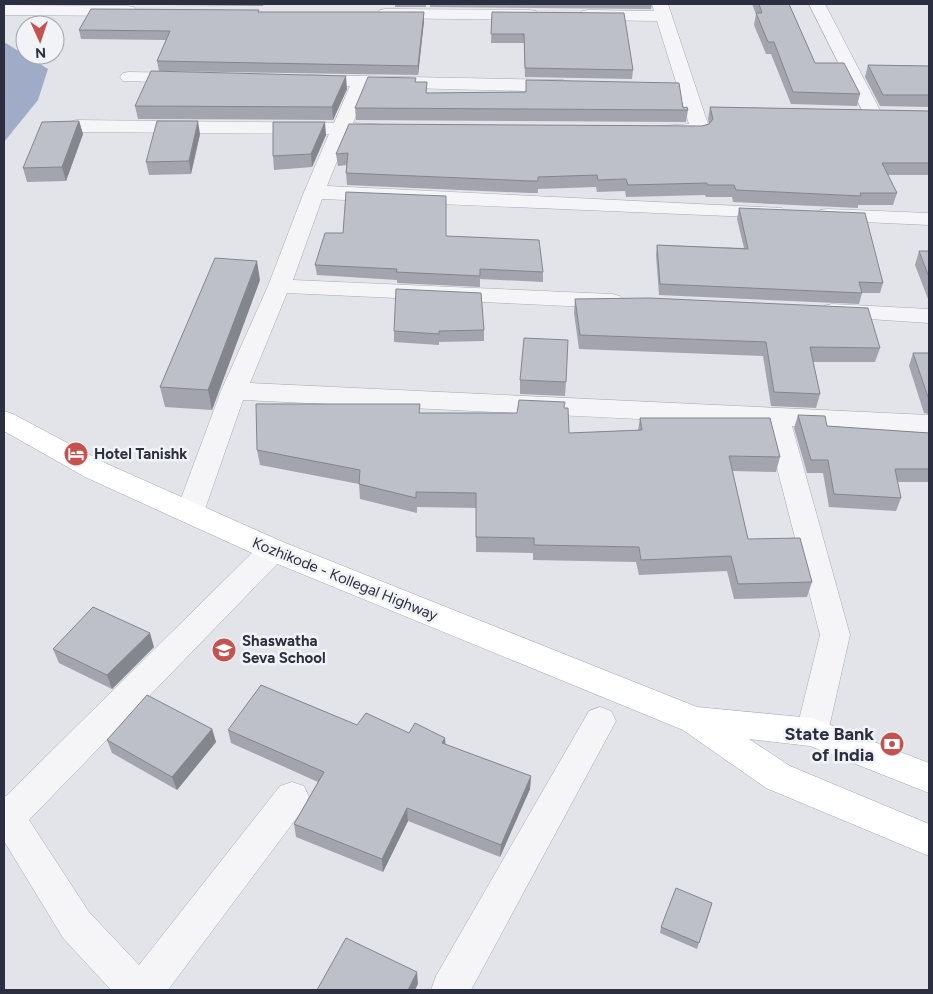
<svg xmlns="http://www.w3.org/2000/svg" width="933" height="994" viewBox="0 0 933 994" font-family="Figtree,sans-serif">
<rect width="100%" height="100%" fill="#e2e4ea"/>
<path fill="#a0acc7" d="M4,42l44,27 -10,31 -34,42z"/>
<g fill="none" stroke-linecap="round" stroke-linejoin="round">
<defs>
<g id="minor">
<path d="M652,4h16l42,126 -3,4h-46l-3,-4 3,-4 28,-2 -32,-103 -69,-1 -6,-1 -2,-4 2,-4 6,-1 66,1z"/>
<path d="M809,4h16l57,110 -2,4h-14z"/>
<path d="M4,5l124,1 6,1 2,4 -2,4 -6,1 -124,-1z"/>
<path d="M386,9l144,1 6,1 2,4 -2,4 -6,1 -150,-2 -2,-4 2,-4z"/>
<path d="M129,72l57,1 6,1 3,4 -3,4 -6,1 -63,-2 -3,-4 3,-4z"/>
<path d="M309,75l254,5 6,2 3,4 -3,4 -6,2 -195,-5 -15,36 39,2 3,4 -3,4 -44,1 -21,52 455,22 4,4 -4,4 -7,2 -453,-19 -29,81 319,14 8,2 4,5 -4,5 -8,2 -325,-15 -37,90 679,32v18l-137,-7 58,209 -22,97 -4,10 -12,4 -12,-4 -4,-10 24,-97 -54,-210 -523,-25 -39,112 -4,7 -10,3 -10,-3 -4,-7 45,-121 47,-105 36,-94 25,-58 -253,-2 -7,-2 -3,-4 3,-4 7,-2 258,3 16,-37 -47,-2 -3,-4 3,-4z"/>
<path d="M828,209l101,4v12l-109,-5 -3,-5 3,-5z"/>
<path d="M832,304l97,5v14l-105,-7 -4,-5 4,-5z"/>
<path d="M273,539l10,3 4,8 -4,8 -254,262 60,92 50,53 141,-179 12,-4 12,4 5,11 -5,11 -136,182h-57l-48,-52 -59,-97v-45h2l257,-254z"/>
<path d="M600,707l11,4 5,10 -145,269h-40l5,-14 153,-265z"/>
</g>
<path id="major" d="M4,411l9,3 92,49 178,79 414,165 115,11 117,45v30l-119,-47 -61,-7 41,27 139,58v32l-163,-68 -83,-58 -420,-172 -178,-81 -81,-46z"/>
</defs>
<use href="#minor" stroke="#a7aab4" stroke-width="1"/>
<use href="#major" stroke="#a2a6b5" stroke-width="1"/>
<use href="#minor" fill="#f5f5f8" fill-rule="evenodd"/>
<use href="#major" fill="#fff" fill-rule="evenodd"/>
</g>
<g fill="#a3a4ad">
<path d="M72,4h192l-1,2z"/>
<rect x="395" y="4" width="31" height="3"/>
<path d="M430,4h222l-1,5 -221,-2z"/>
<path d="M752,4h37l26,59 45,31 -3,12 -66,-2 -20,-50h-5l-12,-29 2,-11z"/>
<path d="M259,12l165,9 -6,54 -259,-4 -2,-10 9,-21 -85,-1 -2,-9z"/>
<path d="M492,12l141,58 -1,9 -107,-2 -1,-34h-33z"/>
<path d="M868,65l61,1v43v-2l-49,-1 -15,-29z"/>
<path d="M526,80l157,28 5,2 -2,12 -330,-2 -1,-12 61,-26 11,11 99,-1z"/>
<path d="M347,89l-14,31 -195,-1 -3,-13z"/>
<path d="M710,107l219,4v64h-41l9,18 -4,12h-35v3l-125,-6 -1,-5h-26l-1,-2 -79,2 -1,-6 -28,1 -1,-5 -58,2v4h-8l-183,-8 -1,-12 1,-8 -9,1 -2,-12 366,-28 7,-2 -1,-5z"/>
<path d="M79,121l4,13 -17,47 -39,1 -4,-14z"/>
<path d="M200,134l-9,40 -42,1 -3,-13z"/>
<path d="M326,135l-14,32 -38,3 -1,-14z"/>
<path d="M739,208l144,75 -3,10h-18l-3,11 -200,-9 -3,-40 1,-10 87,3 -7,-29z"/>
<path d="M446,236l97,36v10l-63,-3v8l-83,-4v-3l-80,-5 -2,-10z"/>
<path d="M919,251h10v48h-1l-13,-34z"/>
<path d="M260,280l-48,130 -47,-3 -5,-20z"/>
<path d="M575,299l305,49 -5,14h-62l7,32 -4,14 -45,-2 -8,-50 -184,-7 -5,-36z"/>
<path d="M484,330v11l-45,1v3l-45,-3v-11z"/>
<path d="M913,353h16v61l-5,-1 -15,-47z"/>
<path d="M520,380l46,2 -1,14 -45,-2z"/>
<path d="M564,408l5,25 69,-3 2,-12 140,39 -4,15 -44,-1 16,68 64,43 -5,15 -73,2 -7,-28 -88,4 -3,-13 -103,-2v-7l-57,-1v-44l-59,-1v6l-57,-14 -1,-15 -99,-19 -3,-15 163,-37h97z"/>
<path d="M798,415l29,11 102,7v49h-32l4,16 -5,13 -67,-4 -6,-34h-16l-13,-45z"/>
<path d="M154,647l-42,42 -53,-26 -6,-14z"/>
<path d="M357,725l52,8 37,12 85,31 -1,13 -30,68 -92,-36 -25,51 -87,-35 -2,-13 24,-42 -87,-39 -3,-13z"/>
<path d="M212,729l4,13 -39,48 -65,-37 -5,-13z"/>
<path d="M712,903l-15,46 -37,-16 1,-6z"/>
</g>
<g fill="#84868d">
<path d="M424,12v9l-6,54v-9z"/>
<path d="M346,76l1,13 -14,31 -1,-13z"/>
<path d="M79,121l4,13 -17,47 -4,-14z"/>
<path d="M198,121l2,13 -9,40 -2,-13z"/>
<path d="M325,122l1,13 -14,32 -1,-13z"/>
<path d="M257,261l3,19 -48,130 -4,-20z"/>
<path d="M150,633l4,14 -42,42 -5,-14z"/>
<path d="M212,729l4,13 -39,48 -5,-13z"/>
<path d="M445,738l1,13 -4,-8z"/>
<path d="M531,776l-1,13 -30,68 1,-12z"/>
<path d="M407,808l1,13 -25,51 -1,-13z"/>
<path d="M417,972l1,12 -3,6h-7z"/>
</g>
<g fill="#bdbfc9" stroke="#84868d">
<path d="M759,4h30l26,59h29l16,31 -67,-2 -19,-50h-6l-12,-29h6z"/>
<path d="M91,9l168,1 -1,2h166l-6,54 -261,-5 13,-30 -91,-1z"/>
<path d="M492,12l132,1 9,57 -108,-2 -1,-34h-33z"/>
<path d="M868,65l61,1v29h-46z"/>
<path d="M151,71l195,5 -14,31 -197,-1z"/>
<path d="M368,77l48,1 -1,4h12l-1,11 100,-1v-12l153,3 4,25 4,-1 1,3 -333,-2z"/>
<path d="M710,107l219,4v52h-47l15,30h-37l1,3 -125,-6 -2,-5h-26l-1,-2 -79,2 -2,-6 -28,1 -1,-5 -59,2v4h-7l-185,-8 2,-20 -12,1 13,-30 353,2 7,-2 4,-5z"/>
<path d="M79,121l-17,46 -39,1 19,-46z"/>
<path d="M157,121h41l-9,40 -43,1z"/>
<path d="M273,122h52l-14,32 -38,2z"/>
<path d="M346,192l100,4v40l93,4 4,32 -63,-3v7l-84,-4 1,-3 -82,-4 10,-32h18z"/>
<path d="M739,208l126,5 18,70 -24,-1 3,11 -202,-9 -3,-39 91,4z"/>
<path d="M919,251h10v26z"/>
<path d="M215,258l42,3 -49,129 -48,-3z"/>
<path d="M396,289l85,4 3,37 -45,1v3l-45,-3z"/>
<path d="M649,298l219,10 12,40 -70,-1 10,47 -46,-2 -8,-50 -186,-7 -5,-36z"/>
<path d="M524,338l44,2 -2,42 -46,-2z"/>
<path d="M913,353h16v47z"/>
<path d="M519,400l46,2 -1,6h4l1,25 73,-3 -2,-12h130l10,39 -51,-1 19,83 52,-1 12,44 -74,2 -7,-28 -90,4 -2,-13 -105,-2v-7l-58,-1v-44l-60,-1v6l-57,-14 1,-14 -103,-20 -1,-46h164l-1,9h98z"/>
<path d="M798,415l27,1 2,10 102,7v36h-34l6,29 -67,-4 -6,-34h-17z"/>
<path d="M93,607l57,26 -43,42 -54,-26z"/>
<path d="M261,685l96,40 9,-12 43,20 6,-10 30,15 -3,5 89,33 -30,69 -94,-37 -25,51 -88,-35 30,-52 -96,-42z"/>
<path d="M147,695l65,34 -40,48 -65,-37z"/>
<path d="M676,888l36,15 -13,40 -38,-16z"/>
<path d="M346,938l71,34 -9,18h-91z"/>
</g>
<defs>
<symbol id="hotel-disc" viewBox="-11 -11 22 22"><circle r="9.5" fill="#c65250" stroke="#f2f3f7"/><path d="M-6-4.5h1.5V1H6V5H4.5V3h-9V5H-6ZM-4 0a1.8 1.8 0 1 1 3.6 0ZM.5 0V-2.5h3Q6-2.5 6 0Z" fill="#fff"/></symbol>
<symbol id="school-disc" viewBox="-11 -11 22 22"><circle r="9.5" fill="#c65250" stroke="#f2f3f7"/><path d="M0-5L7-2L0 1L-7-2ZM-4 1L0 2.5L4 1V4Q0 6-4 4Z" fill="#fff"/></symbol>
<symbol id="bank-disc" viewBox="-11 -11 22 22"><circle r="9.5" fill="#c65250" stroke="#f2f3f7"/><path d="M-6-4H6V4H-6ZM0-2.3a2.3 2.3 0 1 0 0 4.6a2.3 2.3 0 1 0 0-4.6Z" fill="#fff"/></symbol>
</defs>
<g fill-rule="evenodd">
<use href="#hotel-disc" x="62" y="440" width="28" height="28"/>
<use href="#school-disc" x="210" y="636" width="28" height="28"/>
<use href="#bank-disc" x="878" y="730" width="28" height="28"/>
</g>
<g text-anchor="middle" stroke-width="5" stroke-linejoin="round" paint-order="stroke">
<g font-size="15" font-weight="bold" fill="#2b2f40" stroke="#f2f3f7" text-anchor="start">
<text x="94" y="459">Hotel Tanishk</text>
<text x="242" y="646">Shaswatha<tspan x="242" dy="17">Seva School</tspan></text>
</g>
<g font-size="15" fill="#2b2f40" stroke="#f2f3f7">
<text transform="translate(345 579) rotate(22)" y="5">Kozhikode - Kollegal Highway</text>
</g>
<g font-size="18" font-weight="bold" fill="#2b2f40" stroke="#f2f3f7" text-anchor="end">
<text x="874" y="740">State Bank<tspan x="874" dy="21">of India</tspan></text>
</g>
</g>
<rect width="933" height="994" fill="none" stroke="#2b2f40" stroke-width="10"/>
<g transform="translate(40 40) rotate(177)"><circle r="24" fill="#f2f3f7" stroke="#a2a5ae"/>
<path d="M0-4L9 19L0 12L-9 19Z" fill="#c65250"/>
<text y="-8" font-size="14" font-weight="bold" text-anchor="middle" fill="#2b2f40">N</text>
</g>
</svg>
